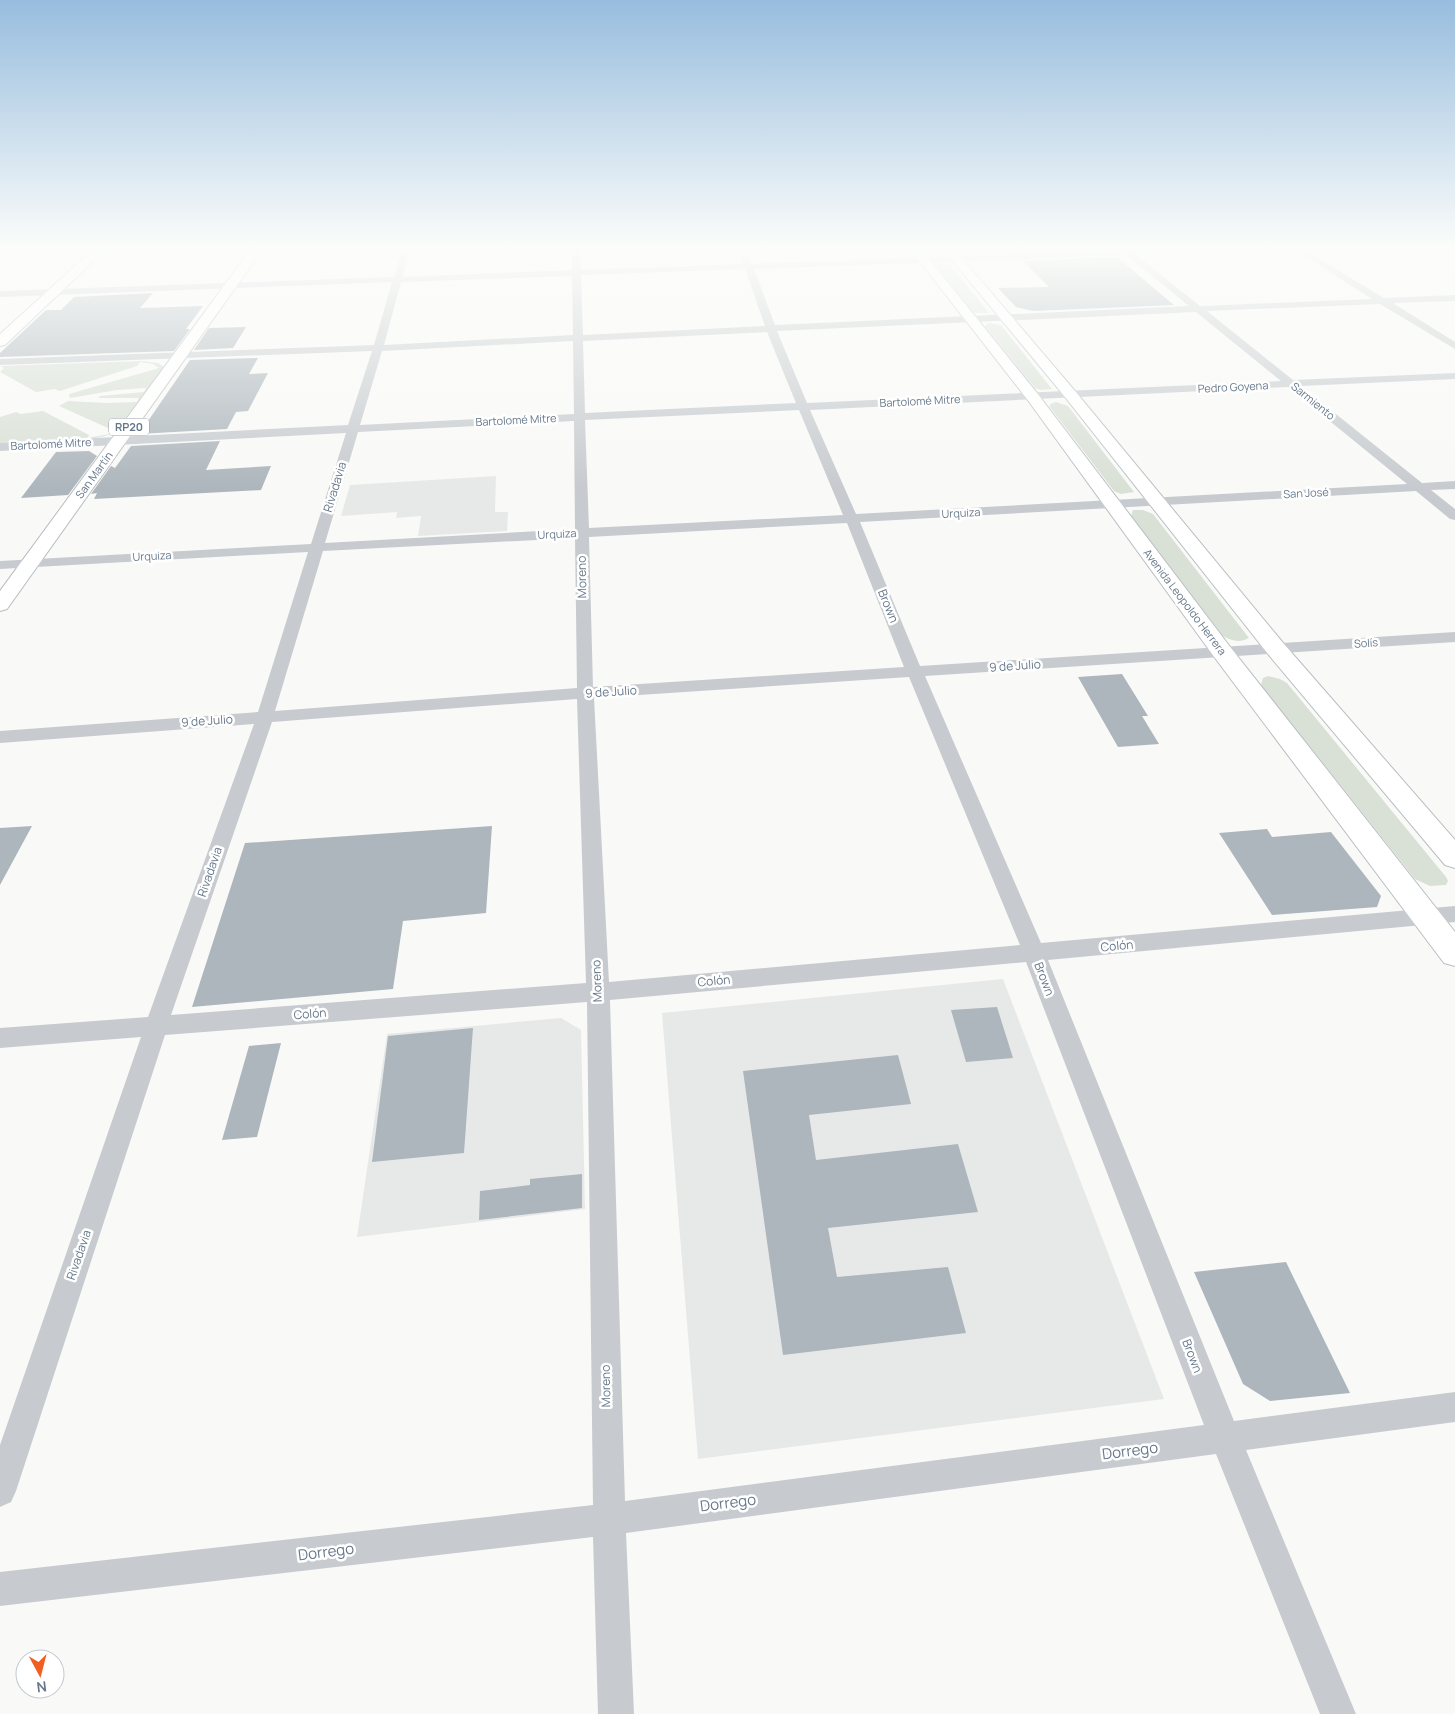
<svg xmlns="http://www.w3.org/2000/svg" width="1455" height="1714" viewBox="0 0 1455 1714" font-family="Manrope,sans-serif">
<rect width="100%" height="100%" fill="#f9faf7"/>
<g fill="#e7e9e8">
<path d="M496,476l-1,36h13l-1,19 -89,5 3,-20 -25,2 1,-6 -56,4 9,-31z"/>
<path d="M1003,979l161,420 -466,60 -36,-446z"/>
<path d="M561,1018l20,12 4,179 -228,28 30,-203z"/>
</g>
<g fill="#d9e0d6">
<path d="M939,263l11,2 39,48h-15l-38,-48z"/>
<path d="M988,323l13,2 51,64 -11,1 -6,-2 -50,-62z"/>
<path d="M141,361l17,2 6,4 -49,65c-22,12 -87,10 -115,11v-26l16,-5 5,2 22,-3 46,24 -1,3 21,-4 7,-6h-8l-49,-22 9,-5 39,2 30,-1 2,-4h-41l2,-2 44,-4 2,-4 -29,2 -47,8 -1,-4 90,-26 -6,-4 -13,-2 -3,4 -77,25 -5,-2 -19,3 -36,-20 4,-4 -4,-2z"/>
<path d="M1056,402l12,4 66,86 -13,2 -7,-3 -65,-85 3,-3z"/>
<path d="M1133,510h10l10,4 96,124c-9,5 -18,3 -26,-2l-92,-120z"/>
<path d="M1268,676l12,3 7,4 159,194 2,4 -2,4 -16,1 -15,-7 -154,-194 2,-7z"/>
</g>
<g fill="#adb6bc">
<path d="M1117,257l57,48 -141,6 -17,-4 -18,-19 51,-1 -26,-26z"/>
<path d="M153,293l-13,15 63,-2 -17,23h4l-16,22 -174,6v-4l46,-43h15l13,-13z"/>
<path d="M246,327l-13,21 -39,2 15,-22z"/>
<path d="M258,358l-9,16 19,-1 -20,38 -12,1 -9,17 -88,5 51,-74z"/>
<path d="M220,441l-14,29 65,-4 -10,24 -167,9 3,-6 -6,1 20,-28 4,2 16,-22z"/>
<path d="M89,451l8,5 -29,39 -47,3 35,-46z"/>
<path d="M1122,674l26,42h-6l17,28 -41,3 -40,-70z"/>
<path d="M32,826l-32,59v-57z"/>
<path d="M492,826l-6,87 -83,8 -10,68 -201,18 53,-164z"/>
<path d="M1267,829l5,8 59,-5 50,64 -4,11 -105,8 -53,-82z"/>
<path d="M997,1007l16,51 -47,4 -15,-52z"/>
<path d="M473,1028l-9,125 -92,9 16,-126z"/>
<path d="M281,1043l-24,94 -35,3 27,-94z"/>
<path d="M898,1055l13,49 -102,11 7,45 142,-16 20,68 -150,16 9,49 111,-10 18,66 -183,22 -40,-284z"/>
<path d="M582,1174v34l-103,12 1,-29 50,-6v-6z"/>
<path d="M1286,1262l64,131 -80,8 -27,-17 -49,-112z"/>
</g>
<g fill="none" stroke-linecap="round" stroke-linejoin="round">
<defs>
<g id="secondary">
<path d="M910,249h11l116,144 194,255 224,284v34l-11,-3 -229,-305 -188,-259z"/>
<path d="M943,249h11l121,142 209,253 171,196v28l-10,-3 -177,-211 -203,-257z"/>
</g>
<g id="primary">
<path d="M94,249h12l-101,96 -5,1v-12z"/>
<path d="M251,249h12l-256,360 -7,2v-20z"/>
</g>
</defs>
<use href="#secondary" stroke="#b9bec3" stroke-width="2"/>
<use href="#primary" stroke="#b7bcc1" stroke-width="2"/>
<path fill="#c7cbcf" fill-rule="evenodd" d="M402,249h8l-7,28 169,-7v-21h8l1,21 162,-6 -5,-15h8l6,15 369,-14 1,-1h107l-4,3 -89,3 64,51 172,-7 -78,-50h9l81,49 71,-3v6l-62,2 62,39v7l-75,-45 -173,7 86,69 162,-7v6l-154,7 121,97 33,-2v8l-24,1 24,19v11l-5,-1 -34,-28 -556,31 60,144 535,-34v10l-530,34 116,267 414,-37v16l-407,38 186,461 221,-29v30l-209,28 110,264h-36l-104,-260 -590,79 8,181h-36l-5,-177 -593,69v-34l593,-67 -6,-503 -422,33 -149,456 -5,11 -11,5v-62l141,-408 -141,11v-20l148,-11 106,-293 -254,19v-12l258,-19 50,-160 -308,17v-8l311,-17 35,-111 -346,18v-8l348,-18 24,-74 -372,14v-6l374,-14 18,-63 -392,15v-6l394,-14zM1126,255l63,51 -414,19 -21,-56zM745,269l20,57 -182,9 -2,-60zM572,276l1,59 -189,10 17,-63zM1196,312l85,69 -474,22 -30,-72zM767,332l29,71 -211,10 -2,-72zM573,341l1,73 -214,11 22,-74zM1288,387l119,97 -551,30 -46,-104zM799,410l44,105 -254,13 -4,-108zM574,421l1,108 -250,14 33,-111zM847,523l57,144 -311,20 -4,-150zM575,538l2,150 -302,23 48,-160zM909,677l111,268 -411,37 -15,-284zM577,699l9,284 -415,32 101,-293zM1026,962l178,463 -579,76 -15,-501z"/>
<use href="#secondary" fill="#fff" fill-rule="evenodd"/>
<use href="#primary" fill="#fff" fill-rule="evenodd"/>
</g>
<linearGradient id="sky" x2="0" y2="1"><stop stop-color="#97bdde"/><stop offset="0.51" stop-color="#fcfdfb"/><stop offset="1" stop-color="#fcfdfb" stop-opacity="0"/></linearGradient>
<rect width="1455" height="488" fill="url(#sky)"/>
<g text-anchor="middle" stroke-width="5" stroke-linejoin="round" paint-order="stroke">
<g font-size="11" fill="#66788a" stroke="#fff">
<text transform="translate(1233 387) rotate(-3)" y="4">Pedro Goyena</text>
<text transform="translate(920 401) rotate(-3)" y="4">Bartolomé Mitre</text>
<text transform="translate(1313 401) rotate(39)" y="4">Sarmiento</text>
<text transform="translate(516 420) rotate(-3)" y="4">Bartolomé Mitre</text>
<text transform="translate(51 444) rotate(-3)" y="4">Bartolomé Mitre</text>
<text transform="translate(94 475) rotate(-54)" y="4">San Martín</text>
<text transform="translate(1306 493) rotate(-3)" y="4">San José</text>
<text transform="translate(961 513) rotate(-3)" y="4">Urquiza</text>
<text transform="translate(557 534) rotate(-3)" y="4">Urquiza</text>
<text transform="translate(152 556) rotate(-3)" y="4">Urquiza</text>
<text transform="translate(1185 602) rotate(53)" y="4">Avenida Leopoldo Herrera</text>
<text transform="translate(1366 643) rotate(-4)" y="4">Solís</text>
</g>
<rect fill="#fff" stroke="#94a0ad" stroke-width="1" x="109" y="418.5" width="40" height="17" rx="4"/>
<g font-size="11" font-weight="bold" fill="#66788a">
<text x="129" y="431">RP20</text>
</g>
<g font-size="12" fill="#66788a" stroke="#fff">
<text transform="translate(335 487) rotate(-73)" y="4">Rivadavia</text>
<text transform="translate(582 577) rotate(-91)" y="4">Moreno</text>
<text transform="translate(888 606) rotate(68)" y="4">Brown</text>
<text transform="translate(1015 666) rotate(-4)" y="4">9 de Julio</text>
<text transform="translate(611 692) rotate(-4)" y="4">9 de Julio</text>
<text transform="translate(207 721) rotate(-4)" y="4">9 de Julio</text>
<text transform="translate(210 872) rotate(-71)" y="4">Rivadavia</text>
<text transform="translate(1117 946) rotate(-5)" y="4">Colón</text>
<text transform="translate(1044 979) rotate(69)" y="4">Brown</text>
<text transform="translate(597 981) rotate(-92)" y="4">Moreno</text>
<text transform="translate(714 981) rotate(-5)" y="4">Colón</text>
<text transform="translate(310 1014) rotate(-4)" y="4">Colón</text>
<text transform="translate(79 1255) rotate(-71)" y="4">Rivadavia</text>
<text transform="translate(1192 1356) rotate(69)" y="4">Brown</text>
<text transform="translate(606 1386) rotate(-91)" y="4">Moreno</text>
</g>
<g font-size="15" fill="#66788a" stroke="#fff">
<text transform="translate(1130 1451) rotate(-7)" y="5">Dorrego</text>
<text transform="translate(728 1503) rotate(-7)" y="5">Dorrego</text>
<text transform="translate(326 1552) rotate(-7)" y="5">Dorrego</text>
</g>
</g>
<g transform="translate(40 1674) rotate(173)"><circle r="24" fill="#ffffff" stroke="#c2c9d0"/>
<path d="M0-4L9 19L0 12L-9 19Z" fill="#f05f21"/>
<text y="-8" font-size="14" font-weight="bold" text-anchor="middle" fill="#66788a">N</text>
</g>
</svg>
